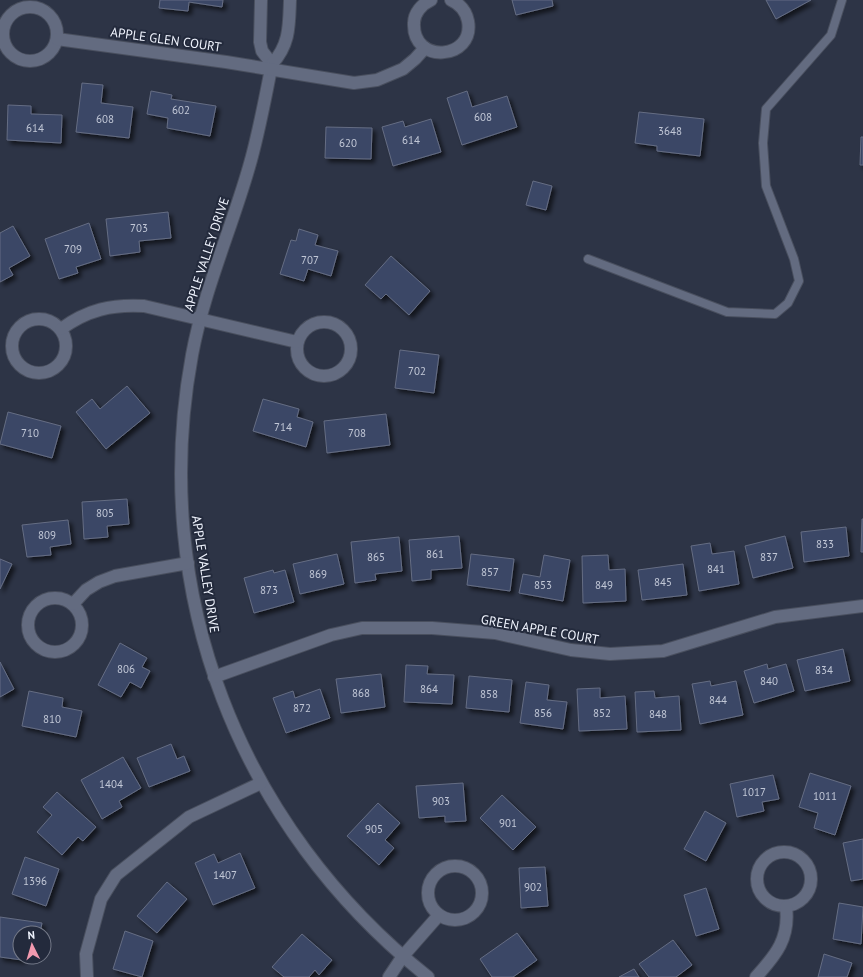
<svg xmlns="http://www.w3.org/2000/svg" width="863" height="977" viewBox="0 0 863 977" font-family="'PT Sans',sans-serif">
<defs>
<filter id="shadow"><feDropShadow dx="3.5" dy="3.5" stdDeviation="2" flood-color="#0009"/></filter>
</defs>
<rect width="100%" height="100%" fill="#2d3446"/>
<g fill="#3a4666" stroke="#656d83" filter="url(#shadow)">
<path d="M160,0h63l-1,7 -33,-5 -1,9 -29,-3z"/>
<path d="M512,0h40l1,6 -37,9z"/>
<path d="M766,0h45l-35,19z"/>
<path d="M82,83l21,2 -2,18 32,4 -4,31 -53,-6z"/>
<path d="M151,91l21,4 -1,4 45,7 -6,30 -43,-8 1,-10 -21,-4z"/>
<path d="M467,91l5,16 35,-11 10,31 -55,18 -15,-47z"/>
<path d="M8,105l23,1v8l31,1 -1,28 -54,-3z"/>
<path d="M639,112l65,7 -4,37 -43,-5v-5l-22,-3z"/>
<path d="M431,119l10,33 -48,14 -11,-39 21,-6 2,6z"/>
<path d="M326,127l46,1 -1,31 -46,-1z"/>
<path d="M861,137h2v28h-3z"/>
<path d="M533,181l19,5 -6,24 -20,-5z"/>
<path d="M168,212l3,26 -32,3 1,11 -30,4 -4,-37z"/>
<path d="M89,223l12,36 -25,8 2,6 -19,6 -14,-40z"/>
<path d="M13,226l17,30 -21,12 4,7 -13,7v-49z"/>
<path d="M299,229l19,6 -3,10 23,6 -7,25 -23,-7 -4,12 -24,-7 11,-34 5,1z"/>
<path d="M391,256l39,35 -21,24 -23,-21 -5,5 -16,-14z"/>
<path d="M400,350l39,5 -5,38 -39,-5z"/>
<path d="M127,386l23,27 -44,36 -30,-37 16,-13 8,10z"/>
<path d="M263,399l36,10 -2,8 16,5 -7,25 -53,-16z"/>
<path d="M8,412l53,14 -9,32 -52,-14z"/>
<path d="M386,414l4,31 -63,8 -3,-32z"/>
<path d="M127,499l2,25 -22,2 1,11 -24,2 -2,-37z"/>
<path d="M862,519h1v33h-2z"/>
<path d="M68,520l3,24 -21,3 1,8 -24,2 -5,-32z"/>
<path d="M846,527l3,29 -45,6 -3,-30z"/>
<path d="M459,536l3,32 -31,2v9l-19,2 -3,-41z"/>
<path d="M785,536l8,32 -40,10 -8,-32z"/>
<path d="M399,537l3,34 -27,3 1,6 -21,3 -4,-41z"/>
<path d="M710,543l2,11 22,-3 5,33 -40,7 -8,-45z"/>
<path d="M337,554l7,30 -44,10 -7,-30z"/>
<path d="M471,554l43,5 -4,32 -43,-6z"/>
<path d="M544,555l26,5 -7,41 -44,-8 4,-19 17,3z"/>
<path d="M608,555l1,15 16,-1 1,32 -43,2 -1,-47z"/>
<path d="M0,559l12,5 -12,25z"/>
<path d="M683,564l4,31 -45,5 -4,-30z"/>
<path d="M273,570l1,3 11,-3 9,32 -40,11 -10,-35z"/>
<path d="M120,643l27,15 -5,9 8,4 -9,17 -11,-6 -9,15 -23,-12z"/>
<path d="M843,649l7,32 -45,10 -8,-31z"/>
<path d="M0,662l14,27 -14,8z"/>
<path d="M767,664l1,5 18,-5 8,27 -40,12 -10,-32z"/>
<path d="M406,665l22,1 -1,8 27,1 -2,29 -48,-2z"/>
<path d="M381,674l4,33 -44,6 -5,-34z"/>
<path d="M469,676l43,4 -3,32 -43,-4z"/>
<path d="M710,681l1,5 25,-5 7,34 -43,9 -8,-40z"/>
<path d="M526,682l23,3 -2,15 20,2 -4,27 -43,-6z"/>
<path d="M600,688v10l25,-2 2,33 -48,2 -2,-42z"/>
<path d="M320,689l10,29 -44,15 -13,-35 20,-7 2,7z"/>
<path d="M29,691l34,7 -1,9 20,4 -6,26 -54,-11z"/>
<path d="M654,691l1,7 24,-2 2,34 -44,2 -2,-40z"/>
<path d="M171,744l6,15 7,-3 6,15 -41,16 -12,-29z"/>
<path d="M123,757l18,31 -22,13 3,6 -20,12 -21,-39z"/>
<path d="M810,773l41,13 -16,49 -21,-7 4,-15 -19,-6z"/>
<path d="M773,775l6,24 -17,3 2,9 -27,6 -7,-33z"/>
<path d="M463,783l3,38 -21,1v-6l-26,2 -3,-32z"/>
<path d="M57,792l39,35 -13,14 -5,-4 -16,18 -25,-23 15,-17 -9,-8z"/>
<path d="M502,795l34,32 -23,23 -33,-32z"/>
<path d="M378,803l22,20 -15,17 9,8 -15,17 -32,-29z"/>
<path d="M705,811l21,12 -20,38 -22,-12z"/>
<path d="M863,839v40l-12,2 -8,-38z"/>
<path d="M240,853l15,35 -42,17 -18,-42 19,-9 4,9z"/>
<path d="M25,857l34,12 -13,37 -34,-12z"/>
<path d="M545,867l3,39 -27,2 -2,-40z"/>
<path d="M167,882l20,17 -30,34 -20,-17z"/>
<path d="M706,888l13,41 -23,7 -12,-41z"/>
<path d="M839,903l24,4 -2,37 -28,-5z"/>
<path d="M0,917l42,6 -2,10h-20v24h2v3l-22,-3z"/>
<path d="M125,931l28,10 -11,36 -29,-8z"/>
<path d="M517,933l20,27 -24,17h-21l-12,-18z"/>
<path d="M302,934l30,26 -13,15 -4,-5 -6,7h-25l-12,-10z"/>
<path d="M673,940l19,25 -16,12h-27l-10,-13z"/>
<path d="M824,954l28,9 -5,14h-29z"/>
<path d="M634,969l5,8h-20z"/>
</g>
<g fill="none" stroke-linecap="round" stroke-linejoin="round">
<defs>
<path id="lane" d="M588,259l139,53 48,2 13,-11 11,-22 -5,-22 -28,-73 -3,-43 3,-34 65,-74 11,-35"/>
<g id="street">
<path d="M261,0l-1,42 2,9 10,13"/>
<path d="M290,0c-1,26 0,44 -18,64 -7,34 -13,69 -23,103 -18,63 -45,123 -57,188 -44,238 47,472 236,622"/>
<path d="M431,0c-9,4 -17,13 -17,23 -2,42 61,37 54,-2 -2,-10 -8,-17 -17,-21"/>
<circle cx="30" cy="34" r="27"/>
<path d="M57,39l169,23 128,21 23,-3 26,-11 12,-10 10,-11"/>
<circle cx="39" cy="346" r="27"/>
<circle cx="324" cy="349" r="27"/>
<path d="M61,329c26,-19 51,-25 83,-23l153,36"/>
<circle cx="55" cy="625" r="27"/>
<path d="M73,604l13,-14 13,-8 16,-6 73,-13"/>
<path d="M214,677l117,-42 31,-7h70l63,5 76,17 39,4 53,-3 112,-34 88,-11"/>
<circle cx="784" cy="879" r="27"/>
<circle cx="455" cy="893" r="27"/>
<path d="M87,977l-1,-23 15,-55 15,-24 73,-58 72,-34"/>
<path d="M389,977l14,-21 36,-41"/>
<path d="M756,977c20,-22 34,-39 30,-70"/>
</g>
</defs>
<use href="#lane" stroke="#494f5e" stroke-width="10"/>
<use href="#street" stroke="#494f5e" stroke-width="14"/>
<use href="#lane" stroke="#636b80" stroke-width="8"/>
<use href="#street" stroke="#636b80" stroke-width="12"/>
</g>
<g text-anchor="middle" stroke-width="4" stroke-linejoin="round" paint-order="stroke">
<g font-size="11" fill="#c2c8d7">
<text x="181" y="114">602</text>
<text x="483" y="121">608</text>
<text x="105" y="123">608</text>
<text x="35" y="132">614</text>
<text x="670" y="135">3648</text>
<text x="411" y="144">614</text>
<text x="348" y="147">620</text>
<text x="139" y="232">703</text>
<text x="73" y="253">709</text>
<text x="310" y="264">707</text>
<text x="417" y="375">702</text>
<text x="283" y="431">714</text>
<text x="30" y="437">710</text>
<text x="357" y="437">708</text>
<text x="105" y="517">805</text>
<text x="47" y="539">809</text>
<text x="825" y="548">833</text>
<text x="435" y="558">861</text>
<text x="376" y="561">865</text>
<text x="769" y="561">837</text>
<text x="716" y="573">841</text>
<text x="490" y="576">857</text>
<text x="318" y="578">869</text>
<text x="663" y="586">845</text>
<text x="543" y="589">853</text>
<text x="604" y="589">849</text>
<text x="269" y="594">873</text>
<text x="126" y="673">806</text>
<text x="824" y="674">834</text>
<text x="769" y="685">840</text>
<text x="429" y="693">864</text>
<text x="361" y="697">868</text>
<text x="489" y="698">858</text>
<text x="718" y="704">844</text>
<text x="302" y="712">872</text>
<text x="543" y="717">856</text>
<text x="602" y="717">852</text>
<text x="658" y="718">848</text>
<text x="52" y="723">810</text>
<text x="111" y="788">1404</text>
<text x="754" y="796">1017</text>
<text x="825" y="800">1011</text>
<text x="441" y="805">903</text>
<text x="508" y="827">901</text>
<text x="374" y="833">905</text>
<text x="225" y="879">1407</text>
<text x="35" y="885">1396</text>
<text x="533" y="891">902</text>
</g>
<g font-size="13" fill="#eff3fd" stroke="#232a3c">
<text transform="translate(166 39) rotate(8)" y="5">APPLE GLEN COURT</text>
<text transform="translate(206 254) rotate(-72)" y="5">APPLE VALLEY DRIVE</text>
<text transform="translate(206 574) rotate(81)" y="5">APPLE VALLEY DRIVE</text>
<text transform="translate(540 629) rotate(10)" y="5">GREEN APPLE COURT</text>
</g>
</g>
<g transform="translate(32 945) rotate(355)"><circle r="19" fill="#232a3c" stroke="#757a89"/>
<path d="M0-3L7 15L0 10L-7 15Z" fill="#f29aaf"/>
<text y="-6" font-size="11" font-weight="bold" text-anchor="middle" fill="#eff3fd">N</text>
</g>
</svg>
